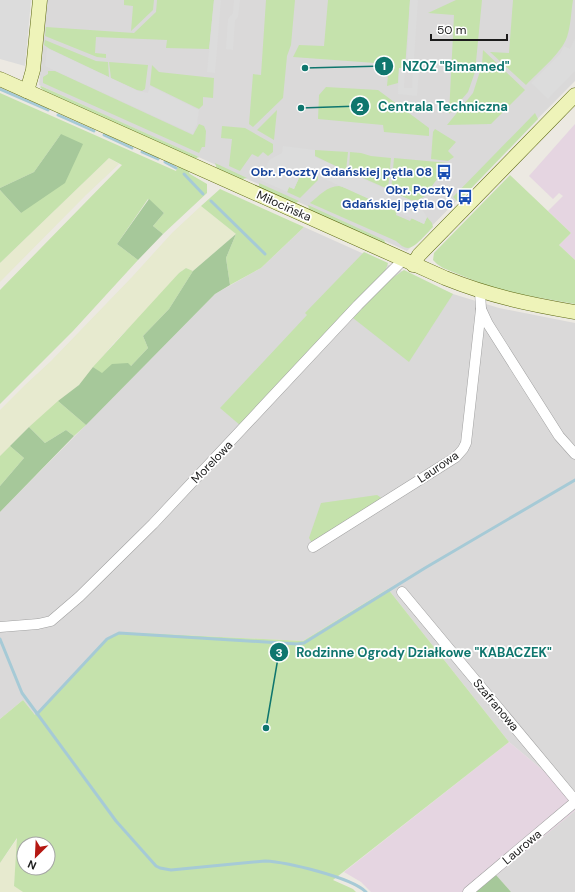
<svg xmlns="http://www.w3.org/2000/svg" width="575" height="892" viewBox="0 0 575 892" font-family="'DM Sans',sans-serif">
<rect width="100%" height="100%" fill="#ece9e2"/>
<g fill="#dad9d9">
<path d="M46,0h529v81l-168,170 -368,-166z"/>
<path d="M304,227l149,67 46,14 76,15v474l-66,-55 -121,-153 -85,52 -184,-9 -12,6 -72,77 -12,-15 -23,19v-207l215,-218 46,-26z"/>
<path d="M575,811v81h-64l-15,-17z"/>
</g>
<g fill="#e5d5e1">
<path d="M575,124v136l-16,-15 12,-12 -23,-22 15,-15 -4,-3 -6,6 -24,-23z"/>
<path d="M509,742l66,55v14l-99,81h-105l-10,-10 -17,-10z"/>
</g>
<g fill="#e7eacf">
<path d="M109,158l10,6 -33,31 -86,87v-19z"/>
<path d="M201,206l35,28 -43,37 -7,-3 -7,5 -20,24 -46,47 -34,41 -50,42 -29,29v-46l24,-24 27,-25 81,-84 40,-44z"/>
<path d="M18,838l-4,47 9,7h-23v-29z"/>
</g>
<g fill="#c5e2ac" fill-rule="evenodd">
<path d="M124,0h30l-1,10 -22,21 2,-25 -9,-1z"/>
<path d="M157,0h57l-5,49 -43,-1 1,-8 -71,-3 -1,16 11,1v4l-9,-1 -52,-21 1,-9 88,6 22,-21z"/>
<path d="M266,0h29l-4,45 -4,11 -4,42 -30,29 -4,-3 4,-50 8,1z"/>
<path d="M328,0h82l-5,68h-6l-1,15 -11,3 2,-22 -96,-7 6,-12 25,1z"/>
<path d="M456,0h26l-7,72 -7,20 -19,22 5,-99 -26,-2z"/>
<path d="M513,0h60c-2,12 -2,25 -6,37 -6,17 -29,35 -41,48l-36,-33 19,1z"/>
<path d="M45,40l51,21 12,1 1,15 -59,-28 -6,-4z"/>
<path d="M483,50l42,40 -34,34 -44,1 26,-32 9,-28z"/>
<path d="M109,62l39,3 -3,24 -3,2 -5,-1 -26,-12z"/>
<path d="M152,65l7,7 55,6 -1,20 -10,-1v8l-4,4 -49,-24z"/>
<path d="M48,71h7l138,64 6,-11 5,2 2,5 -1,16h-3l-3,6 -156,-70v-6l5,-3z"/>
<path d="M41,86l158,71 -5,2 -147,-65 -7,-7z"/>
<path d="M326,87l52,3 51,38v8l-45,-4 -1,-7 -65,-6 1,-24z"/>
<path d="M0,93l176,78 2,-5 10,5 2,3 17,10v9l-44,41 -10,-8 11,-13 -16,-14 -31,45 21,16 -65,71 -73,73v-114l122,-125 -13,-7 -109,105v-73l21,23 40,-79 -27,38 -34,16z"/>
<path d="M277,110l-3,30 -17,-10z"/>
<path d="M535,113l3,6 -80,83 -5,-5z"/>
<path d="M222,126l23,2 28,16v8l-5,4 -5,-4 -5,5 -6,-3 -12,17 -11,-5 3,-27 -11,-1z"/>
<path d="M435,129l21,13 -8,9 6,6 -6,4 -17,-2 2,-27z"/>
<path d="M315,150l33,2 -2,19 -31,-15z"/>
<path d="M350,152l11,1 10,3 20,2 -3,31 -39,-17z"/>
<path d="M394,158l55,5 -10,10 1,2 -8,11 2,2c-20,19 -20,13 -43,3z"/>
<path d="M215,163l32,15 -8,2 -22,-11z"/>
<path d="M303,169l15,7v4l-18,18 -13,-6 2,-5 5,2z"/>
<path d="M510,175l61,58 -12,12 16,15v44l-51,-9 -34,-8 -47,-19 -6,-4 -4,-4 1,-7z"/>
<path d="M259,183l40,18 -6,4 -34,-17z"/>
<path d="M339,186l7,2 51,23 -1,4 14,6 2,-3 12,6 3,-7 5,6 1,4c-5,5 -18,21 -25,21 -5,0 -8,-4 -12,-7l-86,-38c9,-7 17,-17 29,-17z"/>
<path d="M220,189l84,38 -43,41 -31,17 -4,-27 10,-24 -35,-28z"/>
<path d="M308,205l76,35 2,4 -76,-32z"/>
<path d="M364,252l24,11 -3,9 -144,154 -21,-18 87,-93 -2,-2z"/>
<path d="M186,268l7,3 -24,38 -26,27 5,12 -17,18 -29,8 -9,-7 86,-94z"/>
<path d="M404,270l49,24 -44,68 -56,-44 38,-39z"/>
<path d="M58,401l28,24 -12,11 -8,-6 -21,13 -16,-16z"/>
<path d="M10,446l14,12 -24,28v-30z"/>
<path d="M377,495l9,6 -74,42 -3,-5 12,-35z"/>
<path d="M388,589l121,153 -176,138 20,9 3,3h-333l-9,-6 3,-48 -17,25v-144l23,-19 12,15 72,-77 12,-6 184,9zM24,844h24v24h-24z"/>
</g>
<g fill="#a6c89a">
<path d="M61,134l22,10 -18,39 -44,30 -21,-23v-2l34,-16z"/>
<path d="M149,199l15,14 -11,13 10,8 -25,26 -21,-16z"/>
<path d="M236,234l-10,24 4,27 -15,9 -129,131 -28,-24 21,-16 14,-18 9,6 10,-9 16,-1 3,3 17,-18 -5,-12 26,-27 24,-38z"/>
<path d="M29,427l16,16 21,-13 8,6 -74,76v-26l24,-28 -14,-12z"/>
<path d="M496,875l15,17h-35z"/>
</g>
<g fill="#dcdcdc">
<path d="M0,0h31l-6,66 -25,-7z"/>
<path d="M214,0h7l-6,73 -8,-1z"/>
<path d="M234,0h6l-2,17 -3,3 -2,30 -7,-1 2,-30 5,-6z"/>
<path d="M410,0h8l-4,59 -7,-1z"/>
<path d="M575,38v33l-27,28 -17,-16 29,-29 4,-8 6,3z"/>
<path d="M47,48l91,43 10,2 2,-7 49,24 -2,14 -4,10 -148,-68z"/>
<path d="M399,68h6l-1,20h8l1,-19 6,1 -2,26 -19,-2z"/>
<path d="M283,146l32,4v7l104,47 8,13 -3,7 -121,-55 -9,20 -5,-2 -2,5 -27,-12 9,-20 13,-7z"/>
</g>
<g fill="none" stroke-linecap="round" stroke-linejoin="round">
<g stroke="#a6cad6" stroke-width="3">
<path d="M0,89l48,21"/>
<path d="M58,115l36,16"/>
<path d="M104,135l28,13"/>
<path d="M142,152l16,7"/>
<path d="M165,162l11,6"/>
<path d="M184,174l19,20"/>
<path d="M211,201l54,53"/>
<path d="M0,639l22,54 94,128 40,45 4,2 11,2 94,-9c21,1 86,16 101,31"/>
<path d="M37,714l70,-75 12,-6 178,11 7,-1 121,-75 150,-88"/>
</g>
<defs>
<g id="street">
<path d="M480,292l1,17 7,15 71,112 16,18"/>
<path d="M313,547l143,-90 7,-8 3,-6 15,-134"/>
<path d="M402,592l173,208"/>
<path d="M0,627l38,-3 13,-3 28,-24 74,-73 205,-219 45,-45"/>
<path d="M468,892l107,-90"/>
</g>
<g id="secondary">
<path d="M0,79l445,199c45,18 83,26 130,34"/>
<path d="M27,91l6,-21 7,-70"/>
<path d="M413,265l6,-10 156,-160"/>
</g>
</defs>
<use href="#street" stroke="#a0a0a0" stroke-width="11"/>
<use href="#secondary" stroke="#5a670e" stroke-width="15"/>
<use href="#street" stroke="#fff" stroke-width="10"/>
<use href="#secondary" stroke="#eef3b9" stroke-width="14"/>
</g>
<defs>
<symbol id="bus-bare" viewBox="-9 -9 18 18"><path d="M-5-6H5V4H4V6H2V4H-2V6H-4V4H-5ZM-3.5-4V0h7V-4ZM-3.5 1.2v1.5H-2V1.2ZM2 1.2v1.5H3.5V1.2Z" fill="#1a4fb4" stroke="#fff" stroke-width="2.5" paint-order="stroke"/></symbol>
</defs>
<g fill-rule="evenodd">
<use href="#bus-bare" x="433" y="161" width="22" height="22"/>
<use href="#bus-bare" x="454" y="186" width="22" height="22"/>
</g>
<g text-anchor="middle" stroke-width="3.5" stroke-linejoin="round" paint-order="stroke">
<g font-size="12" font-weight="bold" fill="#164399" stroke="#fff" text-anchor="end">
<text x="432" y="176">Obr. Poczty Gdańskiej pętla 08</text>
<text x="453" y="194">Obr. Poczty<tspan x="453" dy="14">Gdańskiej pętla 06</tspan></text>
</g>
<g font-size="12" fill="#1c1c1c" stroke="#fff">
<text transform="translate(284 206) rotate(24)" y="4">Miłocińska</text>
<text transform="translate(212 462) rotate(-46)" y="4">Morelowa</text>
<text transform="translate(438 467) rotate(-34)" y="4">Laurowa</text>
<text transform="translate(496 705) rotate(50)" y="4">Szafranowa</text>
<text transform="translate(522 847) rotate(-40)" y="4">Laurowa</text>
</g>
</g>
<path fill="none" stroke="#0f766e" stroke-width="1.5" d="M305 68L384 66M301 108L360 106M266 728L279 652"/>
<g fill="#0f766e" stroke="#fff" stroke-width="1.5">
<circle cx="305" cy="68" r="4"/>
<circle cx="301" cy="108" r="4"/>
<circle cx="266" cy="728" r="4"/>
<circle cx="384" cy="66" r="10"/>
<circle cx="360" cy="106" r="10"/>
<circle cx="279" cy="652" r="10"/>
</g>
<g font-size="12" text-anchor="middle" font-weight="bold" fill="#fff">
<text x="384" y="70">1</text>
<text x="360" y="111">2</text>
<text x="279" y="657">3</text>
</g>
<g font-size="13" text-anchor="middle" font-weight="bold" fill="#0f766e" stroke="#fff" stroke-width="3.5" stroke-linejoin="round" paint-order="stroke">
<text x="456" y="71">NZOZ "Bimamed"</text>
<text x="443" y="111">Centrala Techniczna</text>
<text x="424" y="657">Rodzinne Ogrody Działkowe "KABACZEK"</text>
</g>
<g transform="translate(36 856) rotate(204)"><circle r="19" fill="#ffffff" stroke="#a4a4a4"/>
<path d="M0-3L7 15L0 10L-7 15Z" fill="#b51812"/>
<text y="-6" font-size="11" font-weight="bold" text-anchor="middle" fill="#1c1c1c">N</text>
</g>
<path d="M431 34v6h76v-6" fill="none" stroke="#1c1c1c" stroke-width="2"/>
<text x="437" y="34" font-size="12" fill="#1c1c1c" stroke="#ffffff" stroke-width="3" paint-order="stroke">50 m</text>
</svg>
